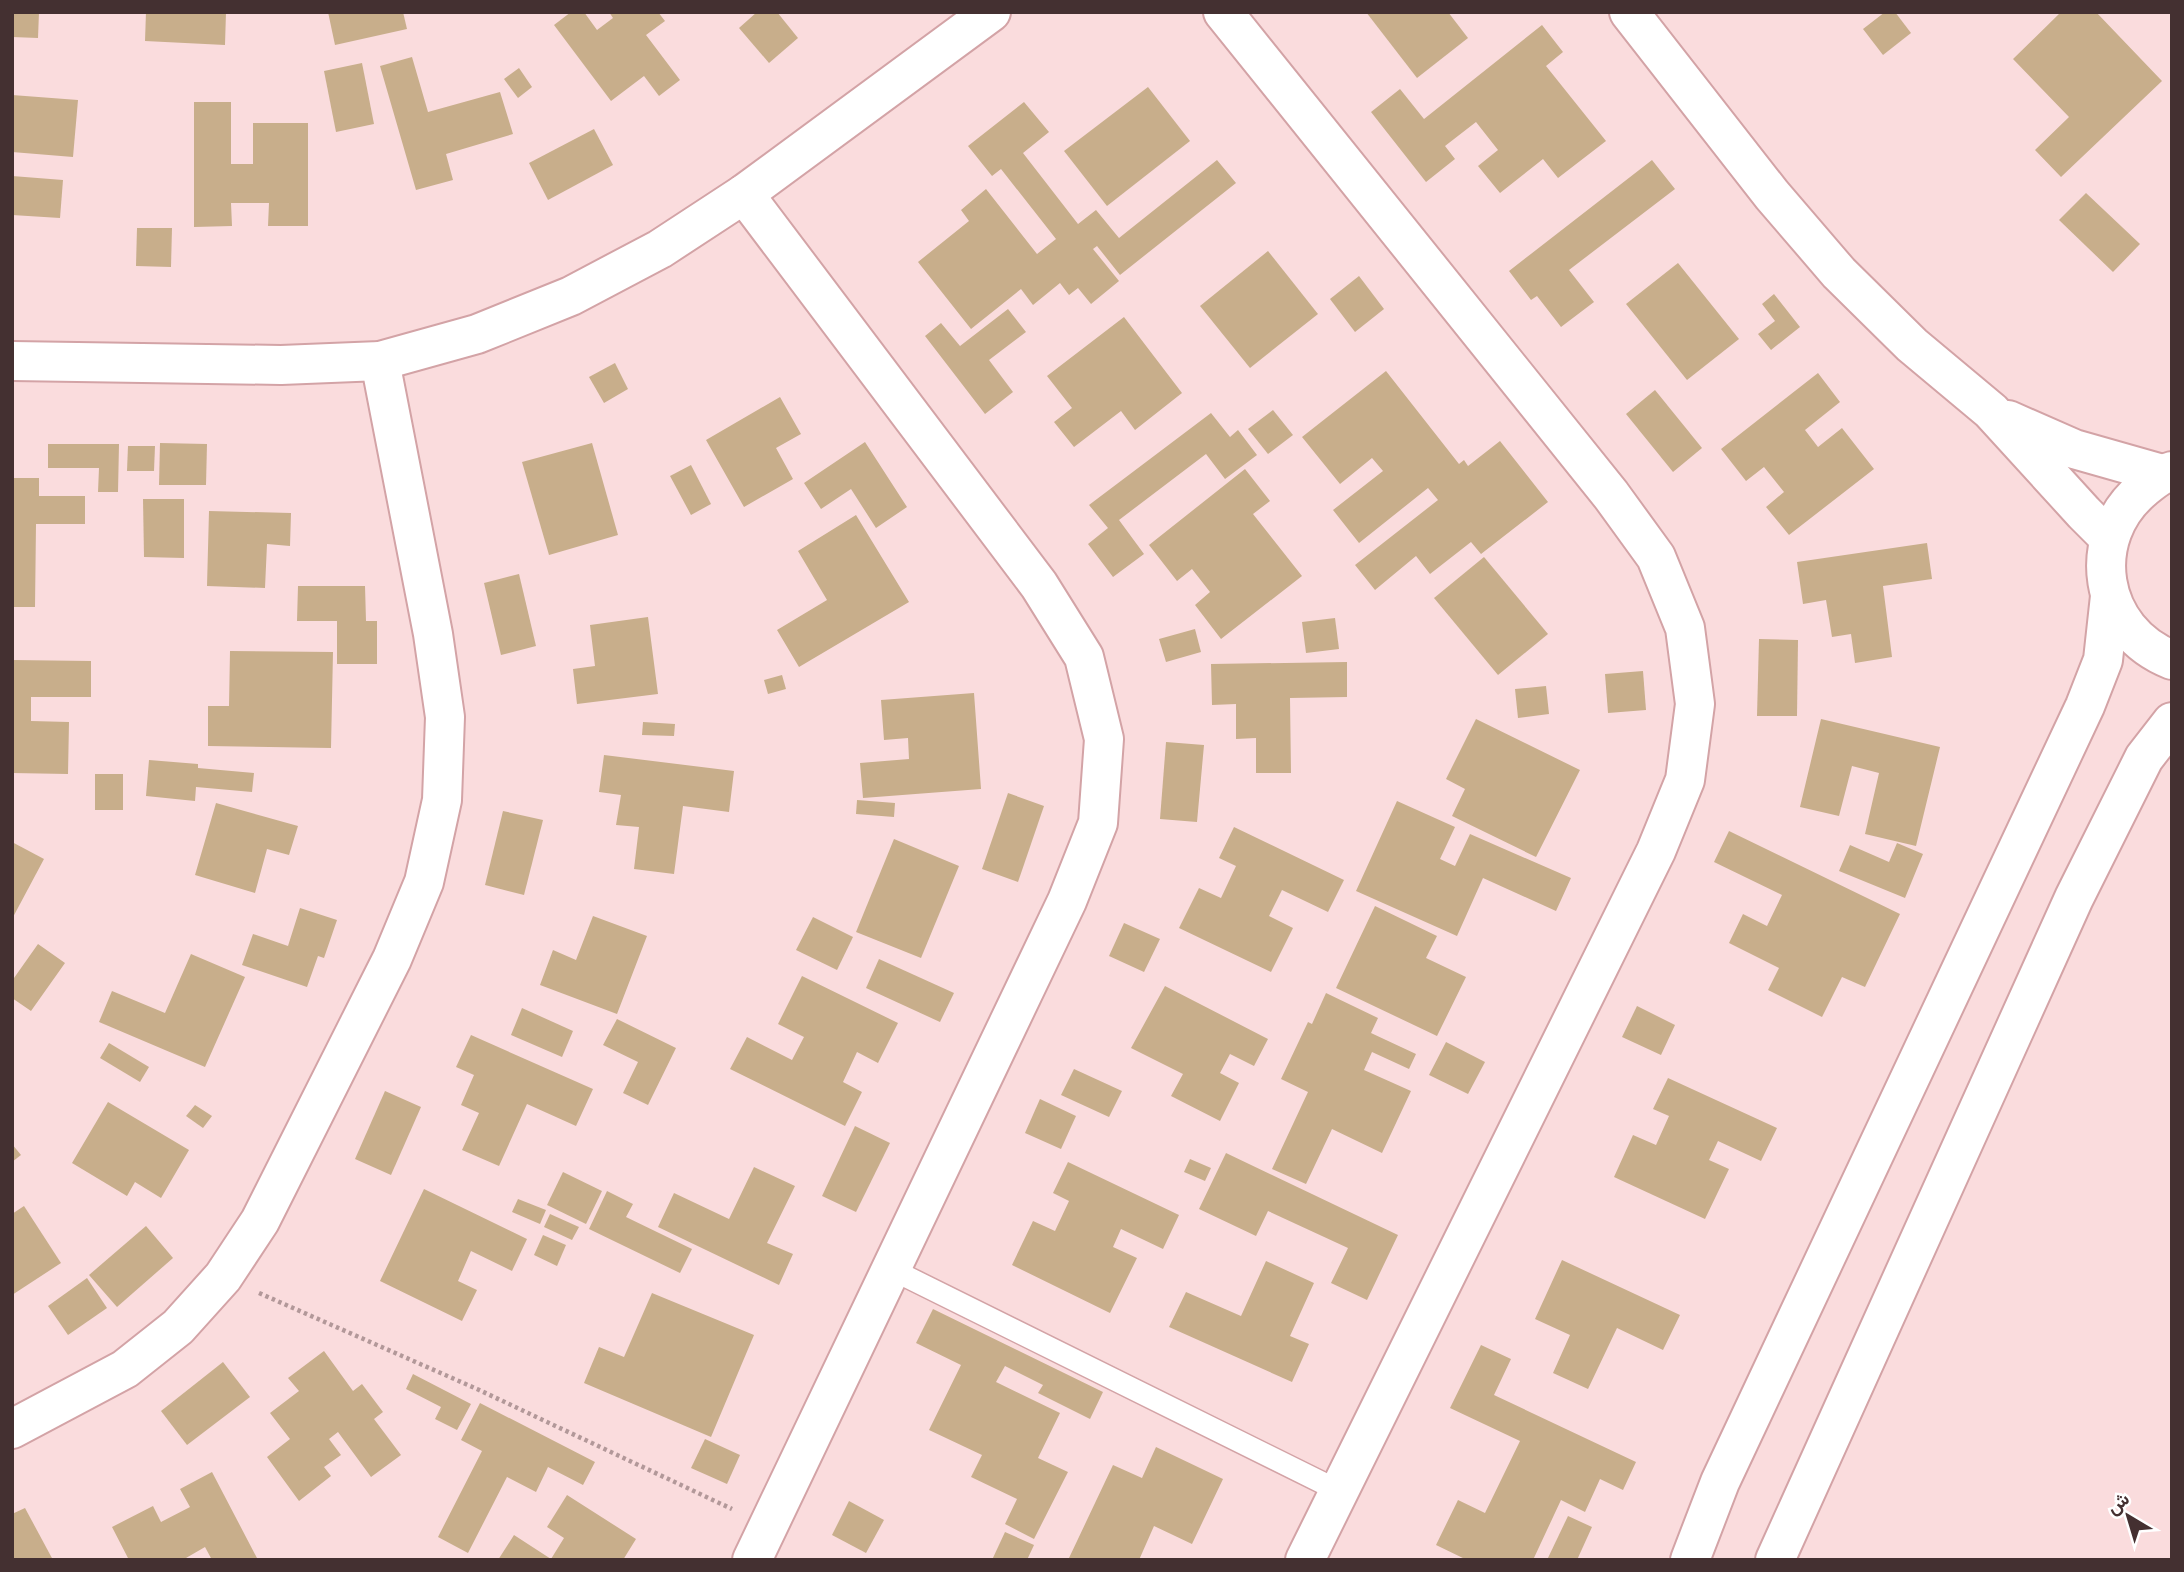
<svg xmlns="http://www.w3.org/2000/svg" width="2184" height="1572" viewBox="0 0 2184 1572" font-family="'Asap Condensed',Vazirmatn,sans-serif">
<rect width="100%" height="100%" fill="#fadcdd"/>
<g fill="#c8ae8b">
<path d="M12,12h27l-1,26 -26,-1z"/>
<path d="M146,12h80l-1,33 -80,-4z"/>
<path d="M328,12h75l4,17 -72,16z"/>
<path d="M571,12h13l13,18 16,-12 -4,-6h49l7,9 -19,14 34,45 -21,16 -15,-20 -33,25 -57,-76z"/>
<path d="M757,12h20l21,26 -29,25 -30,-35z"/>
<path d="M1366,12h82l20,26 -51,40z"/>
<path d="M1885,12h10l16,21 -28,22 -20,-26z"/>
<path d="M2061,12h35l66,69 -101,96 -26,-27 34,-33 -56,-58z"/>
<path d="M1542,25l21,27 -17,14 60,75 -48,37 -15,-19 -43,34 -22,-27 20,-16 -22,-28 -31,24 10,13 -29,23 -55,-70 29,-23 24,30z"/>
<path d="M412,57l16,55 72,-20 13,42 -67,20 7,26 -37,10 -36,-124z"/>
<path d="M362,63l12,61 -38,8 -12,-61z"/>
<path d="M519,68l13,19 -14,11 -14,-19z"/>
<path d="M1148,87l42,54 -83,65 -43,-55z"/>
<path d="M12,95l66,5 -5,57 -61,-5z"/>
<path d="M194,102h37v62h22v-41h55v103h-40l1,-23h-38l1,23 -38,1z"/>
<path d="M1024,102l25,30 -26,21 55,71 18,-14 23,28 98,-78 19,23 -116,92 -23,-29 -4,3 26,32 -28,23 -13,-16 -9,7 -9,-12 -27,22 -12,-16 -50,40 -53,-67 51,-41 -8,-11 25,-21 51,65 19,-15 -55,-70 -9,7 -24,-30z"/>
<path d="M594,129l19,36 -65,35 -19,-37z"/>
<path d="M1652,160l23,29 -106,81 25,32 -33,25 -24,-31 -6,4 -22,-29z"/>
<path d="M12,176l51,4 -3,38 -48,-3z"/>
<path d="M2086,193l54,51 -27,28 -54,-52z"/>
<path d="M137,228h35l-1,39 -35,-1z"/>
<path d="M1268,251l50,63 -68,54 -50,-62z"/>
<path d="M1678,263l61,76 -52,41 -61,-76z"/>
<path d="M1359,276l25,33 -29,23 -25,-33z"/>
<path d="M1774,294l26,33 -29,23 -13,-16 17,-13 -13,-17z"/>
<path d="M1008,309l18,23 -37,28 24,32 -28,22 -60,-78 16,-13 19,23z"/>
<path d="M1124,317l58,76 -47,37 -14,-19 -47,36 -20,-25 18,-14 -25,-32z"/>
<path d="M615,363l13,26 -24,14 -15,-26z"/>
<path d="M1386,371l73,93 5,-4 4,6 32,-25 48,61 -67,52 -10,-12 -41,32 -14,-18 -41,34 -20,-25 83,-65 -10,-12 -69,55 -26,-33 50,-39 -11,-13 -32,26 -38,-47z"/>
<path d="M1818,373l22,29 -35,28 13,17 24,-19 32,41 -85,66 -23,-28 18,-15 -20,-25 -18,14 -25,-32z"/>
<path d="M1655,390l47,58 -29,24 -47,-58z"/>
<path d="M780,397l21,37 -25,14 17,31 -49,28 -38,-67z"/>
<path d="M1273,410l20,25 -25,19 -20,-25z"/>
<path d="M1211,413l19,24 8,-7 19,25 -32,24 -19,-25 -87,66 25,34 -31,23 -25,-33 20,-16 -19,-23z"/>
<path d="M865,442l42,65 -31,21 -25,-39 -30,20 -17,-26z"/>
<path d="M160,443l47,1 -1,41h-47z"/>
<path d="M592,443l26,92 -69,20 -27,-93z"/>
<path d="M48,444h71l-1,48h-20l1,-24h-51z"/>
<path d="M128,446h27l-1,25h-27z"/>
<path d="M691,465l20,39 -20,11 -21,-39z"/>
<path d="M1245,469l25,32 -17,13 49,62 -81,63 -26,-34 15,-13 -18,-23 -15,12 -28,-36z"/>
<path d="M12,478h27v18h46v28h-49l-1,83h-23z"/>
<path d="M143,499h41v59l-40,-1z"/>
<path d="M209,511l82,2 -1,33 -23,-2 -2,44 -58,-2z"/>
<path d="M856,515l53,87 -110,65 -22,-37 50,-30 -29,-49z"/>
<path d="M1927,543l5,36 -49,7 9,71 -37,6 -4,-29 -19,3 -6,-37 -23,4 -6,-42z"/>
<path d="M1484,557l64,77 -50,41 -64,-77z"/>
<path d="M519,574l17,72 -35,9 -17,-72z"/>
<path d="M298,586h67l1,35h11v43h-40v-43h-40z"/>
<path d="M648,617l10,77 -81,10 -4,-35 22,-3 -5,-41z"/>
<path d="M1335,618l4,31 -33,4 -4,-31z"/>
<path d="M1195,629l6,23 -35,10 -7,-23z"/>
<path d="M1759,639l39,1 -1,76h-40z"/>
<path d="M230,651l103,1 -2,96 -123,-2v-40h21z"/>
<path d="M12,660l79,1v36h-60v24l38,1 -1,52 -56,-1z"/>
<path d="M1347,662v35l-57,1 1,75h-35v-35l-20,1v-35l-24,1 -1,-41z"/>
<path d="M1643,671l3,39 -38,3 -3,-39z"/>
<path d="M782,675l4,14 -18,5 -4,-14z"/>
<path d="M1546,686l3,28 -31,4 -3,-29z"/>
<path d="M974,693l7,96 -118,9 -3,-35 49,-4 -1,-21 -24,2 -3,-40z"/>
<path d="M1476,719l104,51 -44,87 -84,-41 13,-27 -19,-10z"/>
<path d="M1821,719l119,28 -24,99 -51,-12 14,-61 -27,-7 -13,50 -39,-9z"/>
<path d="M643,722l32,2 -1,12 -32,-1z"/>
<path d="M1166,742l38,3 -7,77 -37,-3z"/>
<path d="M604,755l130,16 -5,41 -46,-6 -9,68 -40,-5 5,-42 -23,-2 5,-30 -22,-3z"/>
<path d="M149,760l49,4v4l56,5 -2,19 -56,-5 -1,14 -49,-5z"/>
<rect x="95" y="774" width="28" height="36"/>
<path d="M1008,793l36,13 -26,76 -36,-13z"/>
<path d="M857,800l38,3 -1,14 -38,-3z"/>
<path d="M1397,801l58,26 -15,32 15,7 15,-32 101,44 -15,33 -73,-33 -26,58 -101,-45z"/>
<path d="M216,803l82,23 -9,29 -22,-6 -12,44 -60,-18z"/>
<path d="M503,811l40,9 -19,75 -39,-10z"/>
<path d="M1234,827l110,53 -16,32 -46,-22 -13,26 24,12 -22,44 -92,-44 20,-40 22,10 15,-32 -17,-8z"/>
<path d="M1729,831l171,83 -35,73 -23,-10 -20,40 -54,-27 11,-22 -50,-25 14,-29 24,12 15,-31 -68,-33z"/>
<path d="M894,839l65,27 -38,92 -65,-26z"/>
<path d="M12,842l32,17 -32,60z"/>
<path d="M1897,843l26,11 -18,44 -66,-27 11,-26 39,17z"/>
<path d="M1375,906l62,30 -11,22 40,19 -29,59 -101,-48z"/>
<path d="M300,908l37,12 -13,38 -6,-2 -11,31 -65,-22 11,-31 35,12z"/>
<path d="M593,916l54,20 -30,78 -77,-29 13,-35 23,10z"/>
<path d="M813,917l40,20 -16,33 -41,-20z"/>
<path d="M1124,923l36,16 -16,33 -35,-16z"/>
<path d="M38,944l27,19 -34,48 -19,-13v-21l2,1z"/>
<path d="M191,954l54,23 -40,90 -106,-45 13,-31 53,22z"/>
<path d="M879,959l75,34 -14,29 -74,-34z"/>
<path d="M802,976l96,47 -20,40 -21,-11 -14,30 19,10 -17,34 -115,-57 17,-32 45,23 12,-23 -26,-13z"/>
<path d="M1165,986l103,53 -14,27 -24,-12 -10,19 19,10 -19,38 -49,-25 12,-22 -52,-26z"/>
<path d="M1326,993l52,25 -7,15 45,21 -7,15 -37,-17 -8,18 47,21 -29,62 -50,-24 -26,55 -34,-15 36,-77 -27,-13 27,-57 4,2z"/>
<path d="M1637,1006l38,19 -14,30 -39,-18z"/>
<path d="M522,1008l51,23 -11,26 -51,-22z"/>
<path d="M617,1019l59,29 -28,57 -25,-12 15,-31 -35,-17z"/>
<path d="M471,1035l122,54 -17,37 -49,-22 -28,62 -37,-16 17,-37 -18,-8 13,-30 -18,-8z"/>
<path d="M1446,1042l39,20 -17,32 -39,-19z"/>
<path d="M109,1043l40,24 -9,15 -40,-24z"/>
<path d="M1074,1069l48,22 -13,26 -48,-22z"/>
<path d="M1668,1078l109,50 -16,33 -43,-20 -9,19 20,9 -24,50 -91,-42 19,-42 23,10 13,-29 -16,-7z"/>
<path d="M385,1091l36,16 -30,68 -36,-16z"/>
<path d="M1040,1099l36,17 -15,33 -36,-16z"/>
<path d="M108,1102l81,48 -28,48 -26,-16 -8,14 -55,-33z"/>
<path d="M195,1105l17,11 -9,12 -17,-12z"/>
<path d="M855,1126l35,17 -34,69 -34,-16z"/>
<path d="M12,1144l9,11 -9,7z"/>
<path d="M1226,1153l172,82 -31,65 -36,-17 17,-35 -80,-37 -12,25 -57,-27z"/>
<path d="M1190,1159l21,9 -6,13 -21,-9z"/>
<path d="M1068,1162l111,53 -16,34 -42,-20 -8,18 24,11 -27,55 -98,-48 21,-44 22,10 14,-30 -16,-8z"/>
<path d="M754,1167l41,19 -28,57 26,11 -14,31 -121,-58 16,-34 55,26z"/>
<path d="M563,1172l39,19 -16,33 -39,-19z"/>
<path d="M424,1189l103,50 -15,32 -41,-20 -13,30 19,9 -15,31 -82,-40z"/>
<path d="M607,1191l26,13 -7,13 66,32 -12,24 -91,-44z"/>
<path d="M518,1199l28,11 -6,14 -28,-12z"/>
<path d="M24,1206l37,57 -49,32v-81z"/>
<path d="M550,1214l29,13 -7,13 -28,-13z"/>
<path d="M146,1226l27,32 -56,49 -28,-32z"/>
<path d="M543,1235l23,10 -9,21 -23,-11z"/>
<path d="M1562,1260l118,55 -17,35 -46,-22 -29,61 -35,-16 17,-38 -35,-16z"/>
<path d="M1266,1261l48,22 -24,53 19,8 -17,38 -123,-55 17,-35 55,24z"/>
<path d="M87,1278l20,30 -39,27 -20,-29z"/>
<path d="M652,1293l102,42 -43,102 -127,-54 15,-36 25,10z"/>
<path d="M933,1309l170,83 -13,27 -52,-26 5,-8 -38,-19 -9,16 64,31 -22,45 30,14 -34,67 -29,-15 12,-25 -46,-22 11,-22 -53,-25 32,-65 -45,-22z"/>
<path d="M1481,1345l30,14 -17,36 142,67 -13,28 -23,-11 -15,33 -24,-12 -28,60h-66l-31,-15 22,-45 27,13 35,-72 -70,-33z"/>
<path d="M324,1351l29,40 9,-7 21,28 -9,7 27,36 -30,22 -33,-45 -9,7 12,16 -17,12 7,9 -32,25 -32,-44 23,-18 -20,-26 29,-22 -11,-13z"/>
<path d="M223,1362l27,35 -63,48 -26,-34z"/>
<path d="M413,1374l58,30 -14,26 -22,-11 6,-12 -35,-18z"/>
<path d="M480,1403l115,59 -12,23 -35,-18 -12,25 -29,-15 -39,76 -30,-16 44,-86 -21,-11z"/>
<path d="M705,1439l35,16 -13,29 -36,-16z"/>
<path d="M1156,1447l67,32 -31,65 -38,-18 -15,34 -70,-2 44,-93 29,13z"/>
<path d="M212,1472l46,88h-46l-7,-13 -19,11 1,2h-58l-17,-33 41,-21 8,16 29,-15 -10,-18z"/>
<path d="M567,1495l69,44 -13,21h-125l16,-25 37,24 13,-21 -17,-11z"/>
<path d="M849,1501l35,19 -18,33 -34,-18z"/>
<path d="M25,1508l28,52h-41v-46z"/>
<path d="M1568,1516l24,11 -15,33h-30z"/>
<path d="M1005,1532l29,13 -7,15h-35z"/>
</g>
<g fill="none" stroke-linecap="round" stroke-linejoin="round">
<defs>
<path id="lane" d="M891,1269l448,222"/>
<g id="street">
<path d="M1223,12l388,483 45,62 29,71 10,76 -10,76 -29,71 -351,709"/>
<path d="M744,194l295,391 45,72 20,82 -6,84 -31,78 -315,659"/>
<path d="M12,361l269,4 99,-4 97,-27 94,-38 89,-47 84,-55 247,-182"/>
<path d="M12,1429l113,-60 53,-42 45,-50 37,-56 132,-262 32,-77 18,-82 3,-83 -12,-83 -53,-273"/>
</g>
<g id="secondary">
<path d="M1629,12l143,183 67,78 73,72 79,66 93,102 25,25"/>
<path d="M2008,420l66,29 88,25"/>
<path d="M2172,471c-12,3 -19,10 -28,17 -61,50 -46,143 28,172"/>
<path d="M1690,1560l30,-78 365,-776 18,-46 7,-64"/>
<path d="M1775,1560l299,-662 70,-140 28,-36"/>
</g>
</defs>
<use href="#lane" stroke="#d3a3a6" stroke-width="24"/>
<use href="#street" stroke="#d3a3a6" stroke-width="42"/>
<use href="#secondary" stroke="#d3a3a6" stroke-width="42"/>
<path stroke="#b29899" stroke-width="4.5" stroke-dasharray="3.5 3.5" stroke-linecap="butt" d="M259,1293l218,96 255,120"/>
<use href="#lane" stroke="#fff" stroke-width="21"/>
<use href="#street" stroke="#fff" stroke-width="38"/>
<use href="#secondary" stroke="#fff" stroke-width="38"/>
</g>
<rect width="2184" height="1572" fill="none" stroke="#443031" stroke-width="28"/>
<g transform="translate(2128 1516) rotate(322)" stroke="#ffffff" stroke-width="5" paint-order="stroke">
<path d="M0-5L12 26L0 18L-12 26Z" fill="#443031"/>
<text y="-10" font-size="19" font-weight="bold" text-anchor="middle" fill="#443031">ش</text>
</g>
</svg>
